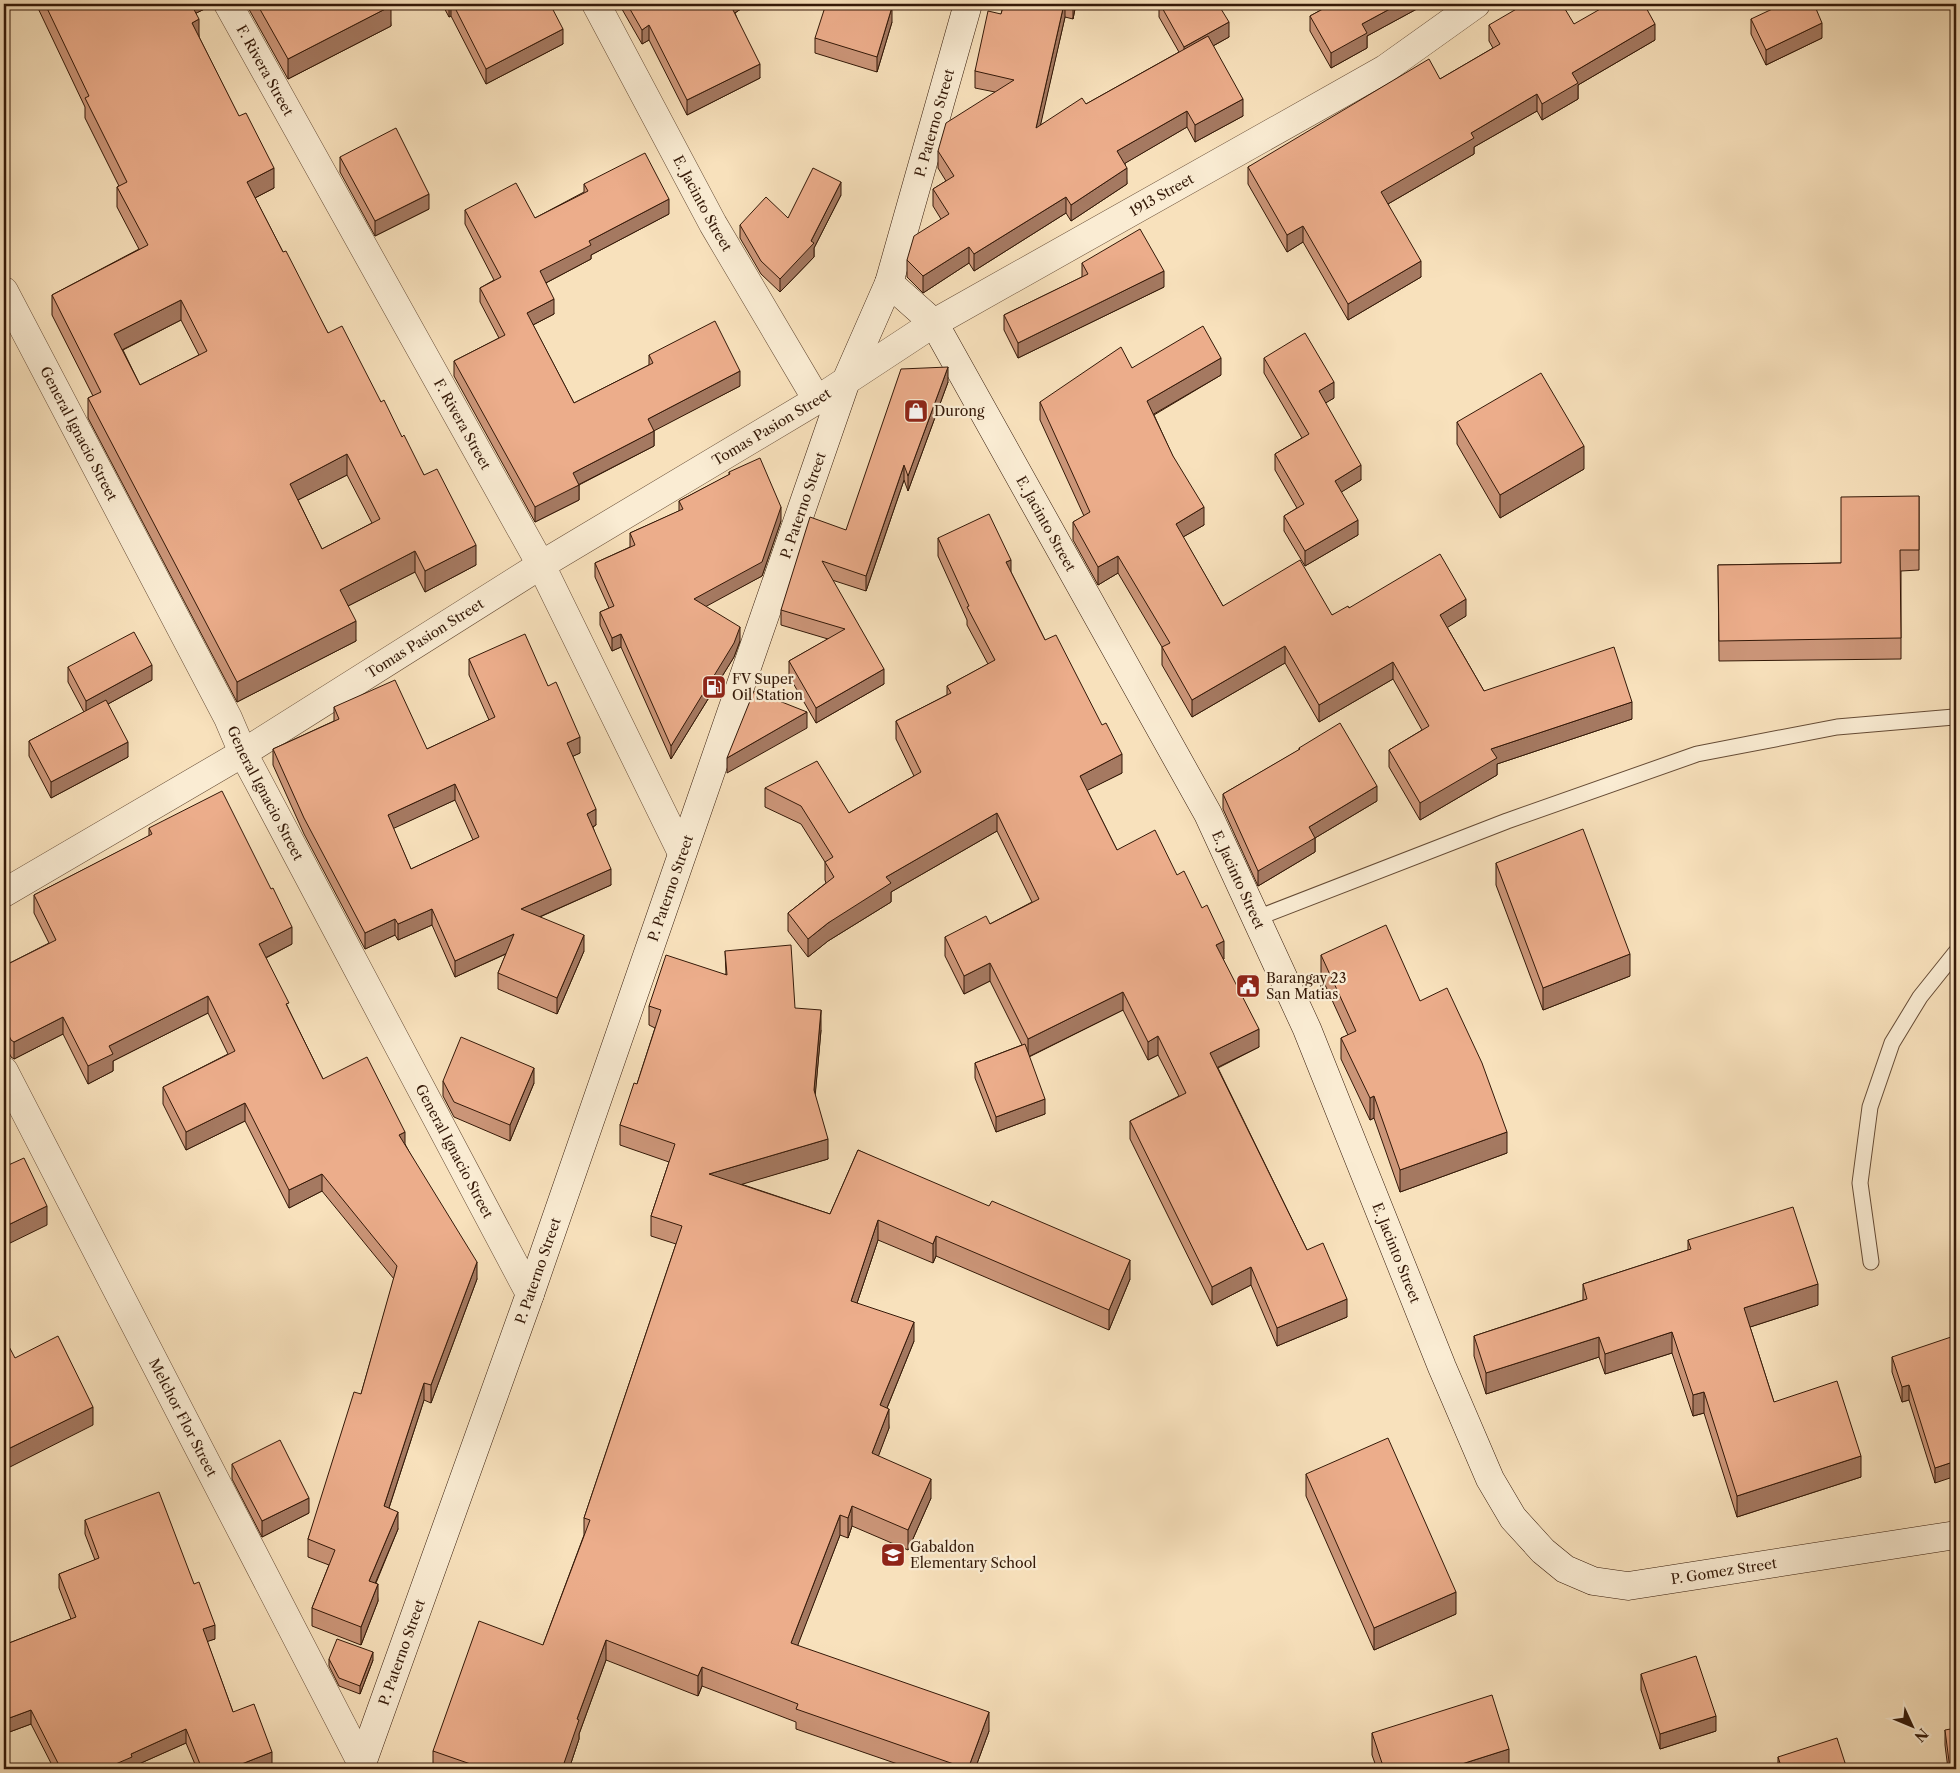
<svg xmlns="http://www.w3.org/2000/svg" width="1960" height="1773" viewBox="0 0 1960 1773" font-family="'Libre Caslon Text',serif">
<rect width="100%" height="100%" fill="#f8e1bc"/>
<filter id="stains"><feTurbulence type="fractalNoise" baseFrequency=".004" numOctaves="4"/><feColorMatrix values="0 0 0 0 .2 0 0 0 0 .09 0 0 0 0 .02 0 0 0 .5 -.17"/></filter>
<radialGradient id="worn" r=".72"><stop offset=".6" stop-color="#630" stop-opacity="0"/><stop offset="1" stop-color="#630" stop-opacity=".3"/></radialGradient>
<g fill="none" stroke-linecap="round" stroke-linejoin="round">
<defs>
<g id="service">
<path d="M1257,918l250,-97 190,-67 140,-27 117,-10 2,2"/>
<path d="M1871,1262l-11,-79 10,-76 22,-64 28,-46 36,-45"/>
</g>
<g id="minor">
<path id="s1" d="M228,4l313,561 141,288"/>
<path id="s2" d="M596,4l117,220 104,176"/>
<path id="s3" d="M4,291l224,427 15,35 15,28 272,513"/>
<path id="s4" d="M4,893l239,-140 298,-188 276,-165 117,-77 451,-254 91,-65"/>
<path id="s5" d="M4,1071l358,693"/>
</g>
<g id="secondary">
<path id="s6" d="M889,283l45,40 274,491 99,215 135,338 48,112 23,39 30,33 22,18 28,12 35,5 328,-51"/>
<path id="s7" d="M360,1769l170,-475 316,-913 43,-98 79,-279"/>
</g>
</defs>
<use href="#service" stroke="#654b35" stroke-width="17"/>
<use href="#minor" stroke="#654b35" stroke-width="29"/>
<use href="#secondary" stroke="#341908" stroke-width="29"/>
<use href="#service" stroke="#faecd3" stroke-width="15"/>
<use href="#minor" stroke="#faecd3" stroke-width="28"/>
<use href="#secondary" stroke="#faecd3" stroke-width="28"/>
</g>
<g fill="#cb9578" stroke="#341908" fill-rule="evenodd">
<path d="M36,4h177v1l-17,8 3,24 75,151 -19,10 28,54 45,81 53,69 43,73 52,90 -51,27 -10,-20 -67,34 8,35 -119,61 -149,-284v-20l5,-2 -41,-81v-20l87,-46 -22,-42v-20l2,-1 -34,-68v-11zM181,320l18,35 -59,30 -17,-35zM347,475l25,48 -50,26 -24,-49z"/>
<path d="M246,4h143l2,22 -103,53z"/>
<path d="M442,4h108l13,40 -77,40 -35,-68 -2,1z"/>
<path d="M619,4h129l-13,9 25,65 -73,37 -38,-75 -7,4z"/>
<path d="M1004,4h72l-3,15 -8,-2 -25,108 46,-21 93,-52 -20,-35v-13h59l11,33 -16,9 30,70 -48,26 -8,-15 -62,36 2,21 -56,37 -5,-8 -92,58 -5,-8 -46,30 -16,-16v-17l34,-41 -8,-13v-17l13,-8 -8,-13v-17l57,-59 -20,-4v-17l26,-57z"/>
<path d="M1332,4h94l-59,32v12l-36,20 -21,-37v-15z"/>
<path d="M1751,19l71,19 -56,27 -15,-31z"/>
<path d="M892,22l-15,50 -62,-19v-15z"/>
<path d="M1574,24l81,16 -77,45v14l-36,21 -5,-9 -63,36v7l-86,50 33,73 -73,43 -45,-78 -16,10 -39,-68v-17l192,-88 53,-31 -4,-7v-16z"/>
<path d="M340,157l89,52 -54,27 -35,-64z"/>
<path d="M584,184l85,30 -78,41v4l-45,24 8,31 -21,11 41,78 75,-38v-10l91,31 -86,44v16l-75,39v15l-44,22 -81,-146v-15l45,-23 -19,-36v-14l14,-8 -29,-56v-14l70,8 49,-26z"/>
<path d="M841,195l-27,53v9l-34,35 -19,-18 -21,-36v-13l48,-7z"/>
<path d="M1082,263l82,24 -146,71 -14,-28v-15l78,-38z"/>
<path d="M1264,358l70,40 -9,5 36,77 -20,12 17,43 -53,31 -21,-35v-15l13,-8 -22,-38v-16l27,-16 -38,-65z"/>
<path d="M1132,368l89,7 -67,40 50,110 -21,12 40,69 109,9 17,-7 117,8 -19,11 37,64 148,28 -135,45v11l-77,45 -31,-53v-17l33,-20 -29,-51 -74,43 -34,-59 -93,54 -30,-52v-18l-44,-74 -20,12 -25,-45v-18l11,-6 -44,-96v-18z"/>
<path d="M948,382l-40,109 -4,-11 -38,111 -34,-11 52,104 -68,39 -27,-47v-15l39,-22 -47,-14v-15l65,-80z"/>
<path d="M1457,422l127,47 -84,49 -43,-74z"/>
<path d="M729,472l52,49 -19,55 -57,30 35,35 -6,16 -63,102 -50,-112 -9,4 -12,-26v-13l9,-4 -14,-31v-14l35,-16v-14l49,-22v-10l50,-26z"/>
<path d="M1919,496v74l-18,1v88l-182,2 -1,-96 123,-2z"/>
<path d="M938,538l73,34 34,68 77,133 -35,17 30,60 60,25 47,84h-1l36,88 -41,21 89,182 40,67 -70,29 -26,-61 -39,20 -82,-166v-18l49,-25 -21,-41 -10,5 -25,-50 -94,47 16,57 -49,18 -21,-54v-15l47,-18 -32,-64 -26,13 -19,-38v-19l45,-13 42,-22 -35,-71 -106,61v10l-63,39 -20,16 -20,-26v-18l38,-30 -1,-3v-18l-24,-38 -36,-17v-19l84,25 65,-37 -18,-37v-18l51,-26v-9l41,-22 -21,-39v-5l-29,-64z"/>
<path d="M469,659l79,27 32,67 -7,3 23,69 -3,2 18,58 -71,32 44,34 -27,63 -59,-25v-16l8,-19 -51,23 -23,-52 -34,15 -3,-5 -30,14 -61,-115 -31,-69v-16l61,-28v-14l93,42 62,-29 -20,-45zM455,800l18,40 -62,29 -18,-41z"/>
<path d="M68,667l84,13 -44,24 20,53 -77,41 -22,-42v-15l55,-29 -16,-30z"/>
<path d="M1299,748l78,53 -62,37v14l-57,34 -35,-77v-15l76,-44z"/>
<path d="M149,828l143,116 -26,14 23,52 34,69 82,65 72,135 -46,124 -7,-3 -35,108 9,21 -22,54 2,18 -17,44 -49,-19v-18l17,-43 -21,-8v-18l53,-145 33,-115 -72,-88 -33,17 -44,-87 -59,29 -23,-46v-17l65,-33 -20,-41 -95,48v10l-25,13 -25,-50 -49,25 -3,-2 -7,-15v-76l45,-23 -15,-30v-18l115,-59z"/>
<path d="M1496,863l134,113 -87,34 -47,-125z"/>
<path d="M725,951l96,79 -6,65 13,64 -87,25 89,30 28,-64 272,129 -21,51 -173,-74 -3,7 -55,-23 -21,63 57,38 -27,67 2,20 -11,28 53,42 -23,52 -56,-24 -4,12 -8,-3 -43,111 192,85 -14,38h-63l-116,-40v-7l-94,-36 -4,10 -92,-36 -27,74v5l-10,30h-136v-18l110,-106 41,-110v-17l92,-274 -25,-8v-20l18,-54 -49,-17v-20l17,-41 18,-56 -6,-3v-19l77,-32z"/>
<path d="M1321,955l99,46 87,152 -107,39 -26,-74 -4,2 -29,-61v-21l7,-3 -27,-59z"/>
<path d="M443,1081l91,2 -24,58 -56,-24 -11,-21z"/>
<path d="M1688,1240l130,65 -68,22 24,75 87,75 -124,40 -33,-104 -11,3 -21,-63 -67,21 -6,-17 -113,37 -12,-38v-20l109,-36v-16l105,-34z"/>
<path d="M1956,1354l-21,129 -26,-83 -7,2 -10,-30v-15z"/>
<path d="M232,1464l77,49 -47,24 -30,-58z"/>
<path d="M1306,1474l150,140 -82,36 -68,-154z"/>
<path d="M85,1520l130,119 -8,2 26,71 39,54 -9,3h-66l-11,-26 -54,24v2h-78l-23,-45 -27,10v-89l67,-26 -12,-31v-14l36,-14 -10,-26z"/>
<path d="M329,1659l44,1 -13,34 -21,-8 -10,-20z"/>
<path d="M1641,1674l75,57 -56,18 -19,-59z"/>
<path d="M1945,1730l11,39h-8l-3,-24z"/>
<path d="M1372,1733l137,36h-132l-5,-14z"/>
<path d="M1778,1757l69,12h-69z"/>
</g>
<g fill="#a57961" stroke="#341908">
<path d="M188,4h25v1l-25,12z"/>
<path d="M449,4h2v12l-2,1z"/>
<path d="M729,4h19l-19,13z"/>
<path d="M1064,4h1v13l-29,128v-17z"/>
<path d="M1073,4h3l-3,15z"/>
<path d="M1399,4h27l-59,32v12l-36,20v-15l31,-29z"/>
<path d="M391,6v20l-103,53v-20z"/>
<path d="M892,7v15l-15,50v-15z"/>
<path d="M199,19v21l-7,-17z"/>
<path d="M1229,22v15l-45,25v-15z"/>
<path d="M1822,23v15l-56,27v-15z"/>
<path d="M1655,24v16l-77,45v14l-36,21v-16l30,-31z"/>
<path d="M649,25v15l-7,4v-14z"/>
<path d="M563,29v15l-77,40v-15z"/>
<path d="M760,64v14l-73,37v-15z"/>
<path d="M1537,94v17l-63,36v7l-93,54v-16l90,-59z"/>
<path d="M1243,99v17l-48,26v-17z"/>
<path d="M1187,111v16l-70,41v-17z"/>
<path d="M274,168v20l-27,14v-20z"/>
<path d="M1127,168v16l-56,37v-16z"/>
<path d="M841,182v13l-27,53v9l-34,35v-13l31,-38z"/>
<path d="M429,194v15l-54,27v-15z"/>
<path d="M1066,197v16l-92,58v-17z"/>
<path d="M669,199v15l-78,41v4l-51,27v-15l49,-30z"/>
<path d="M1303,226v16l-16,10v-17z"/>
<path d="M969,247v16l-46,30v-17z"/>
<path d="M1421,261v16l-73,43v-16z"/>
<path d="M1164,271v16l-146,71v-15z"/>
<path d="M554,299v15l-27,14v-15z"/>
<path d="M181,300v20l-67,34v-20z"/>
<path d="M1221,358v17l-74,43v-17z"/>
<path d="M948,367v15l-40,109v-15z"/>
<path d="M740,371v15l-92,48v-15z"/>
<path d="M1334,382v16l-15,9v-16z"/>
<path d="M654,431v15l-80,41 5,-2v15l-44,22v-15l38,-34z"/>
<path d="M1584,446v23l-84,49v-23z"/>
<path d="M347,454v21l-57,29v-20z"/>
<path d="M904,465v15l-38,111v-15z"/>
<path d="M1361,465v15l-26,16v-15z"/>
<path d="M781,507v14l-19,55 -68,37v-14z"/>
<path d="M1204,507v18l-28,16v-17z"/>
<path d="M1358,520v15l-53,31v-15z"/>
<path d="M476,545v20l-51,27v-21z"/>
<path d="M415,551v21l-75,38v-20z"/>
<path d="M1118,556v17l-20,12v-18z"/>
<path d="M1011,560v18l-5,-16z"/>
<path d="M1466,599v17l-26,16v-17z"/>
<path d="M356,621v20l-119,61v-20z"/>
<path d="M740,627v14l-6,16 -63,102v-13z"/>
<path d="M621,634v13l-9,4v-13z"/>
<path d="M1285,646v17l-93,54v-17z"/>
<path d="M1393,662v17l-74,43v-17z"/>
<path d="M152,665v15l-66,36v-15z"/>
<path d="M884,669v15l-68,39v-15z"/>
<path d="M1632,702v17l-135,45v11l-77,45v-17l71,-54z"/>
<path d="M807,712v16l-80,45v-15z"/>
<path d="M580,737v16l-13,6v-16z"/>
<path d="M128,742v15l-77,41v-16z"/>
<path d="M1122,754v19l-42,21v-18z"/>
<path d="M455,784v16l-67,31v-16z"/>
<path d="M1377,786v15l-62,37v14l-57,34v-15l51,-44z"/>
<path d="M596,809v16l-9,5v-16z"/>
<path d="M997,813v18l-106,61v10l-63,39 -20,16v-18l78,-62z"/>
<path d="M611,869v16l-90,40v-16z"/>
<path d="M432,909v16l-34,15v-16z"/>
<path d="M395,919v16l-30,14v-16z"/>
<path d="M292,927v17l-33,17v-17z"/>
<path d="M514,934v16l-59,27v-16z"/>
<path d="M584,935v16l-27,63v-16z"/>
<path d="M1224,941v18l-8,4v-18z"/>
<path d="M1630,954v22l-87,34v-22z"/>
<path d="M990,963v18l-26,13v-18z"/>
<path d="M1123,992v18l-95,47v-18z"/>
<path d="M208,996v17l-95,48v10l-25,13v-18l21,-20z"/>
<path d="M821,1010v20l-7,79v-19z"/>
<path d="M63,1017v17l-49,25v-17z"/>
<path d="M1259,1029v18l-49,24v-18z"/>
<path d="M1158,1036v19l-10,5v-18z"/>
<path d="M534,1068v15l-24,58v-16z"/>
<path d="M1374,1096v22l-4,2v-22z"/>
<path d="M1045,1099v15l-49,18v-15z"/>
<path d="M245,1103v18l-59,29v-18z"/>
<path d="M405,1132v17l-6,-14z"/>
<path d="M1507,1132v21l-107,39v-22z"/>
<path d="M828,1139v20l-119,35v-20z"/>
<path d="M322,1174v17l-33,17v-18z"/>
<path d="M47,1206v19l-43,21v-19z"/>
<path d="M878,1220v20l-27,81v-20z"/>
<path d="M936,1236v20l-3,7v-19z"/>
<path d="M1130,1260v19l-21,51v-20z"/>
<path d="M477,1262v17l-46,124v-18z"/>
<path d="M1251,1267v18l-39,20v-18z"/>
<path d="M1818,1284v21l-74,24v-21z"/>
<path d="M1347,1299v18l-70,29v-18z"/>
<path d="M914,1322v19l-34,84v-20z"/>
<path d="M1672,1332v21l-67,21v-20z"/>
<path d="M1599,1337v20l-113,37v-21z"/>
<path d="M424,1383v17l-40,123v-17z"/>
<path d="M1909,1385v15l-7,2v-15z"/>
<path d="M1704,1392v21l-11,3v-21z"/>
<path d="M93,1407v18l-89,45v-19z"/>
<path d="M889,1409v19l-17,45v-20z"/>
<path d="M1861,1456v21l-124,40v-21z"/>
<path d="M1956,1461v15l-21,7v-15z"/>
<path d="M931,1479v19l-23,52v-20z"/>
<path d="M309,1498v15l-47,24v-16z"/>
<path d="M852,1506v20l-4,12v-20z"/>
<path d="M398,1512v17l-29,69v-17z"/>
<path d="M840,1515v20l-49,128v-20z"/>
<path d="M378,1584v17l-17,44v-18z"/>
<path d="M1456,1592v22l-82,36v-22z"/>
<path d="M215,1625v14l-12,4v-14z"/>
<path d="M606,1640v20l-27,74v5l-10,30h-7l15,-50z"/>
<path d="M373,1652v8l-13,34v-8z"/>
<path d="M702,1667v19l-4,10v-20z"/>
<path d="M31,1710v14l-27,10v-14z"/>
<path d="M989,1712v19l-14,38h-7z"/>
<path d="M1716,1716v15l-56,18v-15z"/>
<path d="M186,1729v14l-54,24v2h-28l27,-15z"/>
<path d="M1509,1749v20h-63z"/>
<path d="M272,1752v14l-9,3h-34z"/>
</g>
<g fill="#ecad8b" stroke="#341908" fill-rule="evenodd">
<path d="M45,4h146l8,15 -7,4 47,93 7,-3 28,55 -27,14 36,70 3,-1 42,82 14,-7 39,76 3,-2 18,37 2,-2 20,40 13,-6 39,76 -51,26 -10,-20 -75,39 16,31 -119,61 -149,-284 13,-6 -49,-97 96,-50 -31,-58 10,-5 -42,-84 4,-2zM181,300l26,51 -67,34 -26,-51zM347,454l33,65 -58,30 -32,-65z"/>
<path d="M257,4h132l2,2 -103,53z"/>
<path d="M453,4h97l13,25 -77,40z"/>
<path d="M627,4h103l30,60 -73,36 -38,-75 -7,5z"/>
<path d="M826,4h54l12,3 -15,50 -62,-19z"/>
<path d="M1004,4h60l-28,124 46,-30 4,6 122,-68 35,63 -48,26 -8,-14 -70,40 10,17 -56,37 -5,-8 -92,57 -5,-7 -46,29 -16,-16 7,-24 35,-22 -16,-25 21,-13 -16,-25 8,-28 68,-43 -39,-9 13,-60 13,3z"/>
<path d="M1160,4h58l11,18 -45,25z"/>
<path d="M1332,4h67l-37,20 5,9 -36,20 -21,-37z"/>
<path d="M1525,4h37l12,20 35,-20h35l11,20 -83,49 6,10 -36,21 -5,-10 -66,39 3,5 -93,54 40,69 -73,43 -45,-78 -16,9 -39,-68 181,-108 11,20 60,-35 -11,-19z"/>
<path d="M1783,4h31l8,19 -56,27 -15,-31z"/>
<path d="M396,128l33,66 -54,27 -35,-64z"/>
<path d="M645,153l24,46 -80,42 2,4 -51,26 14,28 -27,14 47,90 79,-40 -4,-8 66,-34 25,50 -92,48 6,12 -81,42 6,12 -44,22 -81,-146 51,-26 -25,-47 21,-11 -36,-67 51,-27 19,35 53,-27 -4,-7z"/>
<path d="M813,168l28,14 -30,59 3,2 -34,36 -19,-18 -21,-36 26,-28 22,21z"/>
<path d="M1140,229l24,42 -146,72 -14,-28 84,-41 -6,-11z"/>
<path d="M1203,326l18,32 -74,43 26,55 31,51 -28,17 47,82 77,-46 32,55 16,-9 1,2 91,-54 26,45 -26,16 44,76 130,-44 18,55 -141,47 6,9 -77,45 -31,-53 40,-24 -36,-64 -74,43 -34,-59 -93,54 -30,-53 8,-4 -52,-87 -20,11 -25,-45 17,-10 -50,-110 81,-55 11,21z"/>
<path d="M1305,333l29,49 -15,9 42,74 -26,16 23,39 -53,31 -21,-35 20,-12 -29,-50 34,-20 -45,-76z"/>
<path d="M948,367l-40,109 -4,-11 -38,111 -44,-15 62,108 -68,39 -27,-47 56,-32 -64,-19 29,-93 36,13 55,-161z"/>
<path d="M1541,373l43,73 -84,49 -43,-73z"/>
<path d="M760,458l21,49 -19,55 -68,37 46,28 -6,16 -63,103 -50,-112 -9,4 -12,-26 14,-6 -19,-43 40,-18 -5,-12 53,-24 -4,-8 51,-27 -1,-2z"/>
<path d="M1919,496v54h-19l1,88 -182,3 -1,-76 123,-2v-66z"/>
<path d="M989,514l22,46 -5,2 39,78 11,-5 46,90 4,-2 16,31 -42,22 37,74 38,-20 22,45 7,-4 18,37 5,-3 17,36 -8,4 43,84 -49,24 97,197 16,-7 24,56 -70,29 -26,-61 -39,20 -82,-166 56,-28 -28,-57 -10,6 -25,-50 -95,47 -38,-76 -26,13 -19,-39 41,-21 4,8 49,-25 -42,-86 -111,64 5,6 -63,40 -20,16 -20,-26 46,-36 -9,-15 8,-5 -32,-51 -36,-18 52,-27 32,52 72,-41 -25,-51 55,-28 -4,-7 48,-26 -28,-53 2,-1 -31,-68z"/>
<path d="M134,632l18,33 -66,36 -18,-34z"/>
<path d="M525,634l23,52 8,-4 24,55 -13,6 29,66 -9,5 24,55 -90,40 63,26 -27,63 -59,-25 16,-39 -59,27 -23,-52 -34,15 -3,-5 -30,14 -61,-115 -31,-69 66,-30 -5,-12 61,-27 32,69 68,-32 -26,-58zM455,784l24,53 -68,32 -23,-54z"/>
<path d="M754,691l53,21 -80,46z"/>
<path d="M106,700l22,42 -77,40 -22,-41z"/>
<path d="M1340,723l37,63 -68,41 6,11 -57,33 -35,-77 77,-45 -1,-1z"/>
<path d="M222,791l49,98 2,-1 19,39 -33,17 30,59 -3,1 37,75 44,-22 38,75 -6,3 78,127 -46,123 -7,-2 -40,123 14,6 -29,69 9,3 -17,43 -49,-19 23,-58 -27,-11 46,-147 7,2 36,-128 -75,-92 -33,16 -44,-87 -59,29 -23,-45 72,-36 -27,-55 -99,50 4,8 -25,12 -25,-49 -49,25 -3,-2 -7,-15v-59l52,-26 -22,-45 118,-61 -3,-6z"/>
<path d="M1583,829l47,125 -87,34 -47,-125z"/>
<path d="M1386,925l34,76 27,-13 35,75 25,69 -107,38 -26,-74 -4,2 -29,-60 15,-7 -35,-76z"/>
<path d="M791,945l4,63 26,2 -7,80 14,49 -119,35 121,40 28,-64 131,56 3,-5 138,59 -21,50 -173,-74 -3,8 -55,-24 -27,81 63,21 -34,83 9,4 -17,44 59,26 -23,51 -56,-24 -4,12 -8,-3 -49,128 198,69 -21,57 -172,-60 2,-5 -96,-37 -4,9 -92,-36 -29,79 2,1 -17,49h-77l-52,-18 46,-130 64,24 47,-125 -6,-2 98,-292 -31,-10 24,-72 -55,-19 14,-42 3,1 24,-74 -12,-4 17,-51 61,20 -2,-24z"/>
<path d="M461,1037l73,31 -24,57 -56,-23 -11,-21z"/>
<path d="M1025,1044l20,55 -49,18 -21,-54z"/>
<path d="M24,1158l23,48 -43,21v-60z"/>
<path d="M1793,1207l25,77 -74,24 30,94 63,-21 24,75 -124,40 -33,-104 -11,3 -21,-63 -67,22 -6,-17 -113,36 -12,-37 113,-37 -4,-15 108,-35 -3,-9z"/>
<path d="M58,1336l35,71 -89,44v-114l11,21z"/>
<path d="M1951,1337l5,17v107l-21,7 -26,-83 -7,2 -10,-30z"/>
<path d="M1388,1438l68,154 -82,36 -68,-154z"/>
<path d="M280,1440l29,58 -47,23 -30,-57z"/>
<path d="M159,1492l35,92 5,-2 16,43 -12,4 30,83 21,-8 18,48 -43,17h-27l-16,-40 -55,25 1,3 -28,12h-43l-30,-59 -27,10v-75l72,-28 -17,-43 40,-16 -14,-38z"/>
<path d="M337,1639l36,13 -13,34 -21,-8 -10,-19z"/>
<path d="M1696,1656l20,60 -56,18 -19,-60z"/>
<path d="M1492,1695l17,54 -63,20h-62l-12,-36z"/>
<path d="M1956,1728v41h-6l-5,-39z"/>
<path d="M1837,1738l10,31h-65l-4,-12z"/>
</g>
<defs>
<symbol id="shop-square" viewBox="-11 -11 22 22"><rect x="-9" y="-9" width="18" height="18" rx="4" fill="#8f2418" stroke="#faecd3"/><path d="M-5-2.5h2.3a2.7 3.5 0 0 1 5.4 0H5L5.5 6h-11ZM-1.5-2.5h3a1.5 2.3 0 0 0-3 0Z" fill="#fff"/></symbol>
<symbol id="fuel-square" viewBox="-11 -11 22 22"><rect x="-9" y="-9" width="18" height="18" rx="4" fill="#8f2418" stroke="#faecd3"/><path d="M-5.5-6h7V0h2V4h1.3V-2.5L3-4.5l.8-.8L6-3V5H2.5V1h-1V6h-7ZM-4.2-4.7v3.2H.2V-4.7Z" fill="#fff"/></symbol>
<symbol id="civic-square" viewBox="-11 -11 22 22"><rect x="-9" y="-9" width="18" height="18" rx="4" fill="#8f2418" stroke="#faecd3"/><path d="M-.6-6.5H3V-4.5H.6V-3L4-1V1h2V6H-6V1h2V-1L-.6-3ZM-1.2 2.5V6h2.4V2.5Z" fill="#fff"/></symbol>
<symbol id="school-square" viewBox="-11 -11 22 22"><rect x="-9" y="-9" width="18" height="18" rx="4" fill="#8f2418" stroke="#faecd3"/><path d="M0-5L7-2L0 1L-7-2ZM-4 1L0 2.5L4 1V4Q0 6-4 4Z" fill="#fff"/></symbol>
</defs>
<g fill-rule="evenodd">
<use href="#shop-square" x="902" y="397" width="28" height="28"/>
<use href="#fuel-square" x="700" y="673" width="28" height="28"/>
<use href="#civic-square" x="1234" y="972" width="28" height="28"/>
<use href="#school-square" x="879" y="1541" width="28" height="28"/>
</g>
<g text-anchor="middle" stroke-width="4.5" stroke-linejoin="round" paint-order="stroke">
<g font-size="14" fill="#341908" stroke="#faecd3">
<text dy="5" stroke="none"><textPath href="#s1" startOffset="76">F. Rivera Street</textPath></text>
<text dy="5" stroke="none"><textPath href="#s7" startOffset="1744">P. Paterno Street</textPath></text>
<text dy="5" stroke="none"><textPath href="#s4" startOffset="1352">1913 Street</textPath></text>
<text dy="5" stroke="none"><textPath href="#s2" startOffset="226">E. Jacinto Street</textPath></text>
<text dy="5" stroke="none"><textPath href="#s1" startOffset="481">F. Rivera Street</textPath></text>
<text dy="5" stroke="none"><textPath href="#s4" startOffset="898">Tomas Pasion Street</textPath></text>
<text dy="5" stroke="none"><textPath href="#s3" startOffset="161">General Ignacio Street</textPath></text>
<text dy="5" stroke="none"><textPath href="#s7" startOffset="1339">P. Paterno Street</textPath></text>
<text dy="5" stroke="none"><textPath href="#s6" startOffset="290">E. Jacinto Street</textPath></text>
<text dy="5" stroke="none"><textPath href="#s4" startOffset="492">Tomas Pasion Street</textPath></text>
<text dy="5" stroke="none"><textPath href="#s3" startOffset="566">General Ignacio Street</textPath></text>
<text dy="5" stroke="none"><textPath href="#s6" startOffset="695">E. Jacinto Street</textPath></text>
<text dy="5" stroke="none"><textPath href="#s7" startOffset="934">P. Paterno Street</textPath></text>
<text dy="5" stroke="none"><textPath href="#s3" startOffset="971">General Ignacio Street</textPath></text>
<text dy="5" stroke="none"><textPath href="#s6" startOffset="1100">E. Jacinto Street</textPath></text>
<text dy="5" stroke="none"><textPath href="#s7" startOffset="529">P. Paterno Street</textPath></text>
<text dy="5" stroke="none"><textPath href="#s5" startOffset="390">Melchor Flor Street</textPath></text>
<text dy="5" stroke="none"><textPath href="#s6" startOffset="1626">P. Gomez Street</textPath></text>
<text dy="5" stroke="none"><textPath href="#s7" startOffset="124">P. Paterno Street</textPath></text>
</g>
<g font-size="14" fill="#341908" stroke="#faecd3" text-anchor="start">
<text x="934" y="416">Durong</text>
<text x="732" y="684">FV Super<tspan x="732" dy="16">Oil Station</tspan></text>
<text x="1266" y="983">Barangay 23<tspan x="1266" dy="16">San Matias</tspan></text>
<text x="910" y="1552">Gabaldon<tspan x="910" dy="16">Elementary School</tspan></text>
</g>
</g>
<rect width="1960" height="1773" fill="none" stroke="#f8e1bc" stroke-width="20"/>
<rect x="5" y="5" width="1950" height="1763" fill="none" stroke="#341908" stroke-width="2.5"/>
<rect x="10" y="10" width="1940" height="1753" fill="none" stroke="#341908"/>
<g transform="translate(1912 1726) rotate(134)" stroke="#faecd3" stroke-width="4" paint-order="stroke">
<path d="M0-4L9 19L0 12L-9 19Z" fill="#341908"/>
<text y="-8" font-size="14" font-weight="bold" text-anchor="middle" fill="#341908">N</text>
</g>
<rect width="100%" height="100%" filter="url(#stains)"/>
<rect width="100%" height="100%" fill="url(#worn)"/>
</svg>
